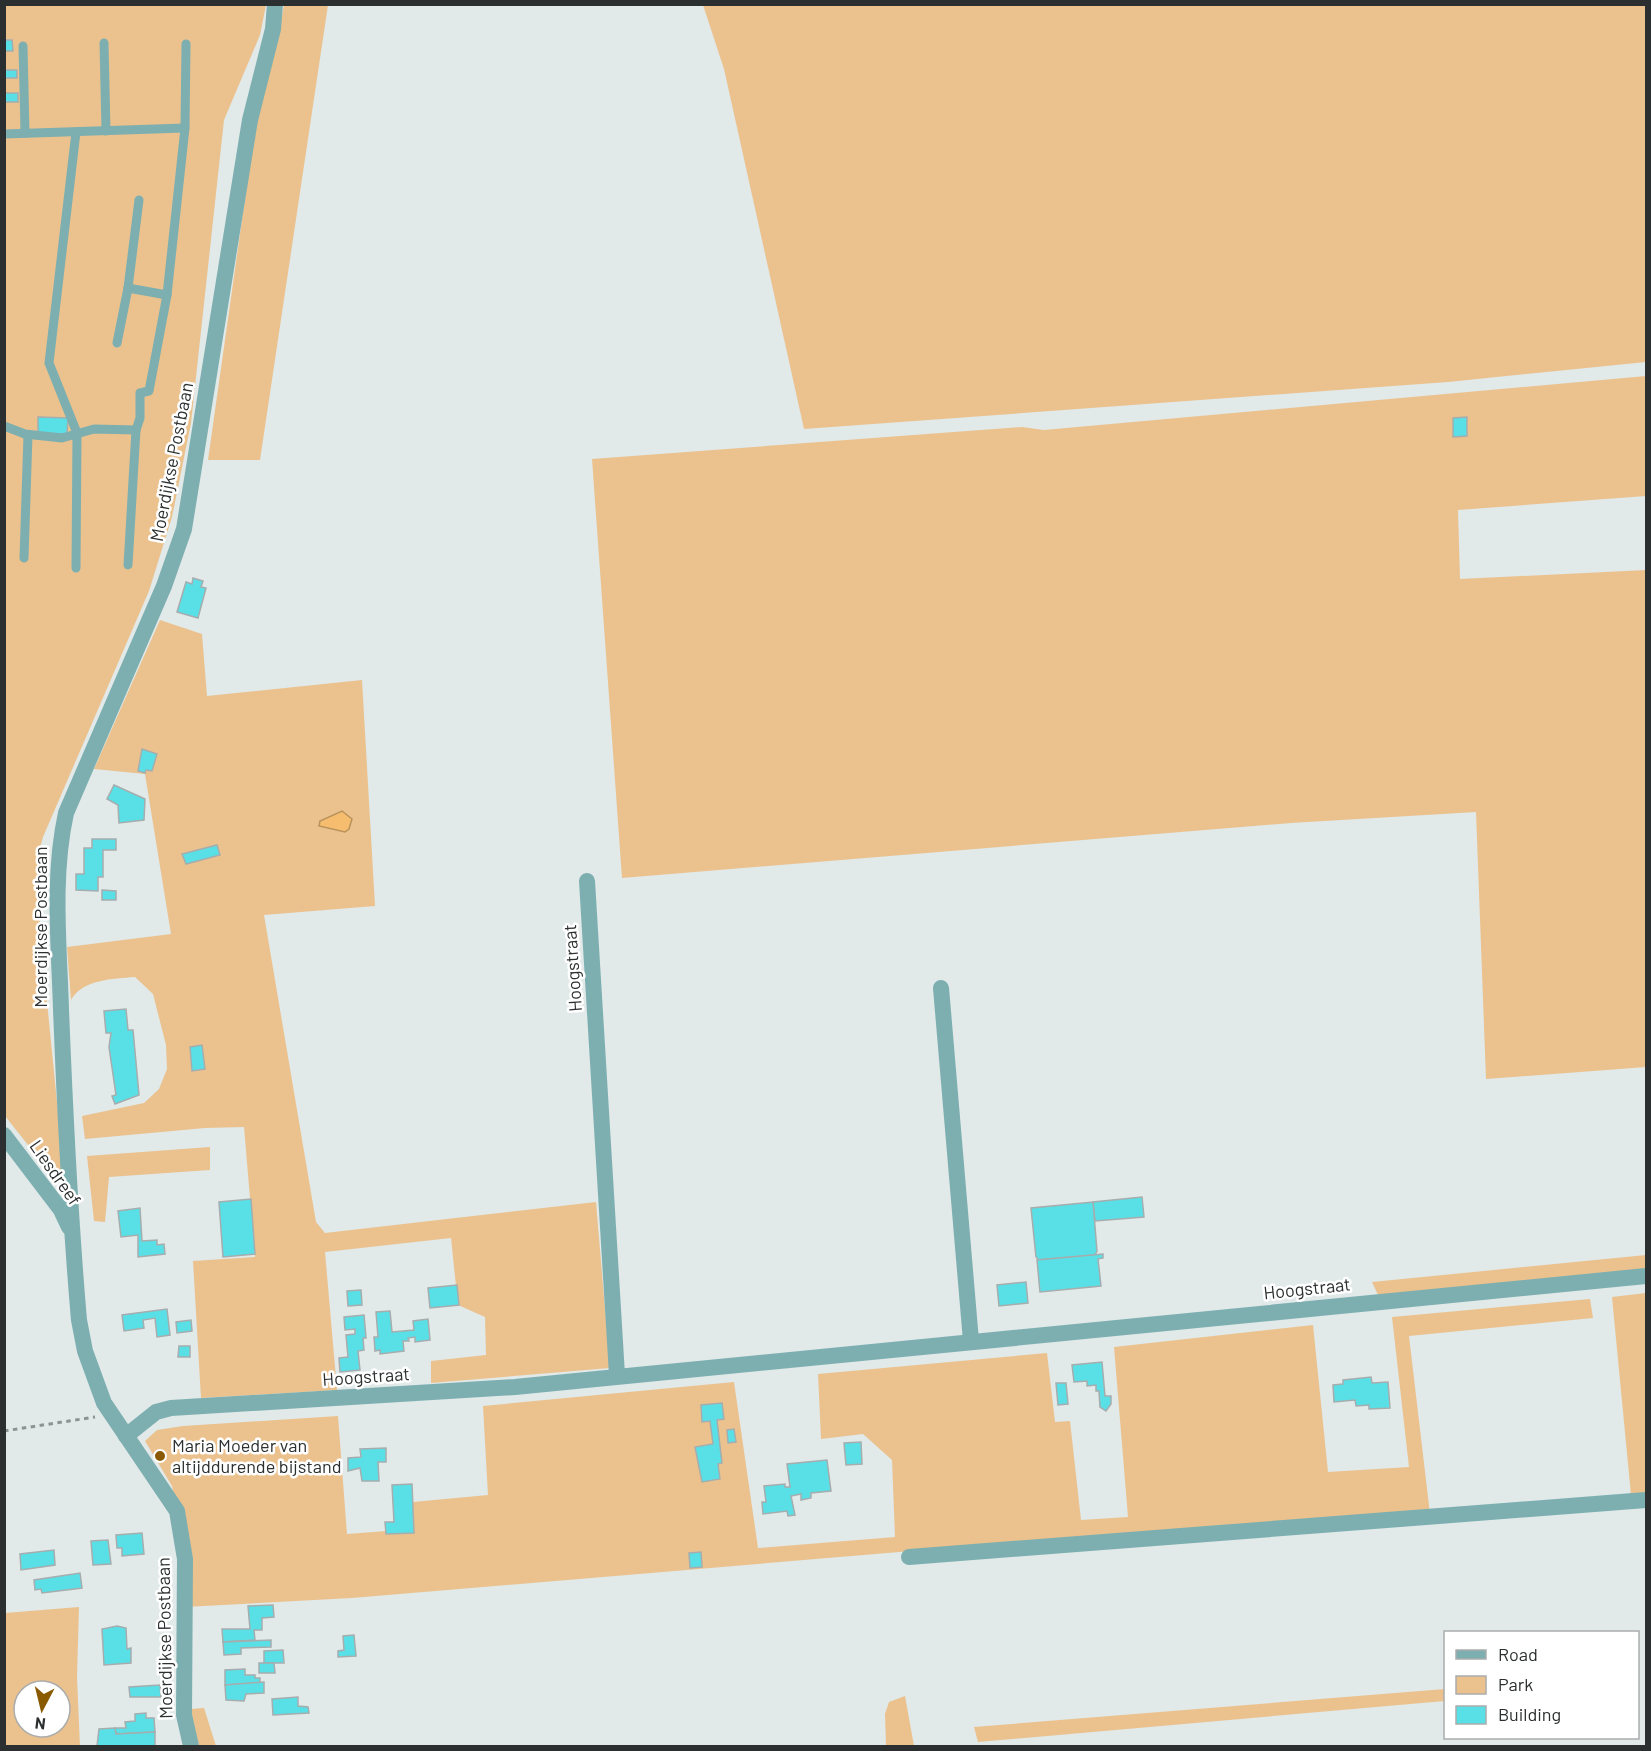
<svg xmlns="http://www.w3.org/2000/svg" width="1651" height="1751" viewBox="0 0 1651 1751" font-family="Barlow,sans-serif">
<rect width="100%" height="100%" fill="#e1e9e9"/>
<g fill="#ebc28e" fill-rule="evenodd">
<path d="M4,5h262l-6,30 -36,85 -33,303 -19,94 -23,74 -106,246 -6,22 3,72 26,262 -61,-77z"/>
<path d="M284,5h44l-68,455h-52l47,-332 21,-80z"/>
<path d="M703,5h943v357l-198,20 -644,47 -80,-360z"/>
<path d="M1646,376v120l-188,14 2,69 186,-9v497l-160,12 -10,-267 -185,11 -669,55 -30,-419 430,-32 22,3z"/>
<path d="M160,620l42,14 5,62 155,-16 13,226 -111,9 52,307 9,11 271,-31 14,166 -179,15v-22l55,-6 -1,-38 -27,-12 -7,-67 -126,14 12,138 -136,8 -8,-137 62,-4 -11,-130 -39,1 -120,11 -3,-23 62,-13 15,-14 8,-20 -1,-24 -13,-51 -18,-17c-22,2 -52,2 -64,23l-4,-53 104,-13 -26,-160 -51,-5z"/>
<path d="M210,1147v23l-101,7 -4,45 -11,-1 -7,-65z"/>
<path d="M1646,1255v15l-268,25 -6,-13z"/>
<path d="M1646,1293v201l-15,1 -19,-198z"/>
<path d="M1590,1299l3,19 -184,18 21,178 -459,32 -619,52 -167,9 -7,-92 -6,-29 -27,-45 12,-11 26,-4 155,-10 9,118 66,-5v-27l75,-7 -5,-89 251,-24 24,166 137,-11 -3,-77 -29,-26 -42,5 -3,-65 229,-21 8,69 15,-1 11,99 47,-3 -14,-170 199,-22 15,147 81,-5 -17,-150z"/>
<path d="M79,1607l-2,70 3,69h-75v-133zM24,1691h36v36h-36z"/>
<path d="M1445,1689v12l-467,41 -4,-15z"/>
<path d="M905,1696l9,50h-28l-1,-32 4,-12z"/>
<path d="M204,1708l12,38h-17l-9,-37z"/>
</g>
<path fill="#f6bd6f" stroke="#b9925c" stroke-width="1.5" d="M342,811l10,8 -3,10 -4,3 -26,-6 1,-5z"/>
<g fill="#59e0e6" stroke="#a5adae" stroke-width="1.5">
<path d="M4,40h8l1,11h-9z"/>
<rect x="4" y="70" width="13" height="8"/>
<rect x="4" y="93" width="14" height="9"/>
<path d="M38,417l30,1 -1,16 -29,-1z"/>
<path d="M1467,417v19l-14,1v-19z"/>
<path d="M193,578l10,3 -2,6 5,1 -8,30 -21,-6 9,-30 6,2z"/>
<path d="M142,749l15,5 -5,17 -6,-1 -1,3 -7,-2z"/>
<path d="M114,785l31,14 -1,21 -25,3 -1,-18 -11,-6z"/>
<path d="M92,839h24v11h-13v27h-5v14l-22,-1v-16h8v-26h8z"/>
<path d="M217,845l3,10 -34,9 -4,-10z"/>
<path d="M102,890l14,1v9h-14z"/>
<path d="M126,1009l2,21h5l6,65 -24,9 -3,-8 4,-1 -7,-48 2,-14h-5l-2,-22z"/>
<path d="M202,1045l3,24 -13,2 -2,-24z"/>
<path d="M1142,1197l2,20 -49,4 -2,-19z"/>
<path d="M251,1199l4,55 -32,3 -4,-55z"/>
<path d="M1093,1202l4,49 -2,4 -56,5 -3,-3 -5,-49z"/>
<path d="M140,1208l2,33 15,-1v5l7,-1 1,10 -27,3v-22l-17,2 -3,-26z"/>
<path d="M1103,1254v4l-5,1 3,27 -61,6 -3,-32z"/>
<path d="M1026,1282l2,21 -29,3 -2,-21z"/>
<path d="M457,1285l2,20 -29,3 -2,-20z"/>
<path d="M361,1290l1,15 -14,1 -1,-15z"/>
<path d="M167,1309l3,26 -13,2 -2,-19 -12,2 1,8 -20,3 -2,-16z"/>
<path d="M390,1311l2,21 22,-2 -1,-9 15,-2 2,21 -15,2v-5l-7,1 1,3h-6l1,10 -24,3v-4l-5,1 -1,-14h4l-2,-25z"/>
<path d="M364,1315l2,23h-3l1,12 -6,1 2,19 -20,2 -1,-14 9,-1 -2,-22 9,-1v-5l-10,1 -1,-13z"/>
<path d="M191,1320l1,11 -15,2 -1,-11z"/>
<path d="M179,1346h11v11h-12z"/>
<path d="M1102,1362l3,34h6v8l-5,7 -6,-4 -1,-16h-3v-6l-9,1v-5l-13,1 -2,-17z"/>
<path d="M1371,1377l1,6 16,-1 2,26 -21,1v-4l-13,1 -1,-6 -21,2 -1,-17 10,-1v-4z"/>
<path d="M1056,1383h10l2,21 -10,1z"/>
<path d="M722,1403l2,16 -7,1 5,43 -4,1 2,15 -18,3 -7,-35 18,-3 -3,-23 -8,1 -1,-17z"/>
<path d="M734,1429l2,13 -8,1 -1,-13z"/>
<path d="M861,1442l1,22 -16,1 -2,-22z"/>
<path d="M386,1448v14h-8l1,19h-17l-2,-13 -12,3v-13l13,-1 -1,-8z"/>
<path d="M827,1460l4,31 -20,2v5l-10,2v-6l-10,2 4,19 -7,1 -1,-5 -24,3 -1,-12h4l-2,-16 21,-2v3h5l-3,-23z"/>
<path d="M412,1484l2,49 -28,1 -1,-12h9l-2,-37z"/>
<path d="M142,1533l2,21 -22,2v-8h-5l-1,-13z"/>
<path d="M108,1540l3,24 -18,1 -2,-24z"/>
<path d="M54,1550l1,15 -34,5 -1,-16z"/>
<path d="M701,1552l1,15 -12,1 -1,-15z"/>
<path d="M80,1573l2,15 -40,5 -1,-4 -6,1 -1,-10z"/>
<path d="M273,1605l1,12 -12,1v12h-8l1,10 -32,2 -1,-13h28l-2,-23z"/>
<path d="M117,1626l9,2 1,21 4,-1v15l-27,2 -2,-36z"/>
<path d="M354,1635l2,21 -18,1v-6l6,-1 -1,-14z"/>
<path d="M271,1640v7l-30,1v6l-17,1 -1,-13z"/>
<path d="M283,1650l1,13h-20v-12z"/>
<path d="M259,1663h15l1,10h-16z"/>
<path d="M245,1669v6h10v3h5v5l-35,2v-15z"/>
<path d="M264,1682v11l-18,1 -2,7 -18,-1 -1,-15z"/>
<path d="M160,1685l1,12h-31l-1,-10z"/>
<path d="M298,1697v9l10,1 1,6 -36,2 -1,-16z"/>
<path d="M146,1713v5h8l1,14 -39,2 -1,-6h11l-1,-6 10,-1v-7z"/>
<path d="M115,1728l1,6 39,-2v14h-58l2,-17z"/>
</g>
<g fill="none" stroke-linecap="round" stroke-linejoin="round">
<path stroke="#8d9393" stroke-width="3" stroke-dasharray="4.5 4.5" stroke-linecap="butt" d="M4,1431l91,-14"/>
<g stroke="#7dafb1" stroke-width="9">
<path d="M104,43l2,88"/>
<path d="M23,46l2,87"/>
<path d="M76,132l-27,231 28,70 -1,135"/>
<path d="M4,134l181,-6"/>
<path d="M128,288l11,-88"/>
<path d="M117,343l11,-55 39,7"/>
<path d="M4,426l21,8 37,4 32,-9 42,1 4,-12v-25l9,-2 18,-96 18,-167 1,-84"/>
<path d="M24,558l4,-123"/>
<path d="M128,565l8,-135"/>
</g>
<g stroke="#7dafb1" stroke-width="16">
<path d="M587,881l30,494"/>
<path d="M941,988l30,353"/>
<path d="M4,1135l57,75 8,17"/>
<path d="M126,1436l30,-24 15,-4 344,-21 1131,-111"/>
<path d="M909,1557l737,-57"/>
<path d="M191,1746l-7,-31 1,-156 -8,-48 -73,-108 -19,-52 -6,-31c-9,-104 -14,-207 -18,-311 -2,-66 -9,-132 5,-196l98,-227 20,-57 66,-409 23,-91 2,-25"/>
</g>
</g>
<circle fill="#8a5a00" stroke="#fff" stroke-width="2" cx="160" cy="1456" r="6"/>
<g text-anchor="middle" stroke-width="5" stroke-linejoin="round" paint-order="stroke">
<g font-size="18" fill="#2c2f2f" stroke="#fff">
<text transform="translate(172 462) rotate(-79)" y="6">Moerdijkse Postbaan</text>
<text transform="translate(41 927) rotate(-90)" y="6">Moerdijkse Postbaan</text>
<text transform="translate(573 968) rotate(-94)" y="6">Hoogstraat</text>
<text transform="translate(55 1173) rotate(55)" y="6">Liesdreef</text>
<text transform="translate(1307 1289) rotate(-6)" y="6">Hoogstraat</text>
<text transform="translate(366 1377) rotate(-4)" y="6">Hoogstraat</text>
<text transform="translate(165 1638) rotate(-91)" y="6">Moerdijkse Postbaan</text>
</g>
<g font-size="18" fill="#2c2f2f" stroke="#fff" text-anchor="start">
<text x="172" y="1452">Maria Moeder van<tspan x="172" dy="21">altijddurende bijstand</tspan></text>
</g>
</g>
<rect width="1651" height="1751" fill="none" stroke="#2c2f2f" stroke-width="12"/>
<rect x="1444" y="1631" width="195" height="108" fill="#ffffff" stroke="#abacac" stroke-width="1.5"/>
<rect x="1456" y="1650" width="30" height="9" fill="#7dafb1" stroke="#abacac" stroke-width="1.5"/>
<text x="1498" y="1661" font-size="18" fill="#2c2f2f">Road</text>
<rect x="1456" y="1676" width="30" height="18" fill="#ebc28e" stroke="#abacac" stroke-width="1.5"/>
<text x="1498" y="1691" font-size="18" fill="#2c2f2f">Park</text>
<rect x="1456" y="1706" width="30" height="18" fill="#59e0e6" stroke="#abacac" stroke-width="1.5"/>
<text x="1498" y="1721" font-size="18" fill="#2c2f2f">Building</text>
<g transform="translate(42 1709) rotate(187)"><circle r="28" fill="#ffffff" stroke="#abacac" stroke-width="1.5"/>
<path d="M0-4.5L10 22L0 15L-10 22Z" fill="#8a5a00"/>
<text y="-9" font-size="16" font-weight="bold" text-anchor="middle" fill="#2c2f2f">N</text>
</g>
</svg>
